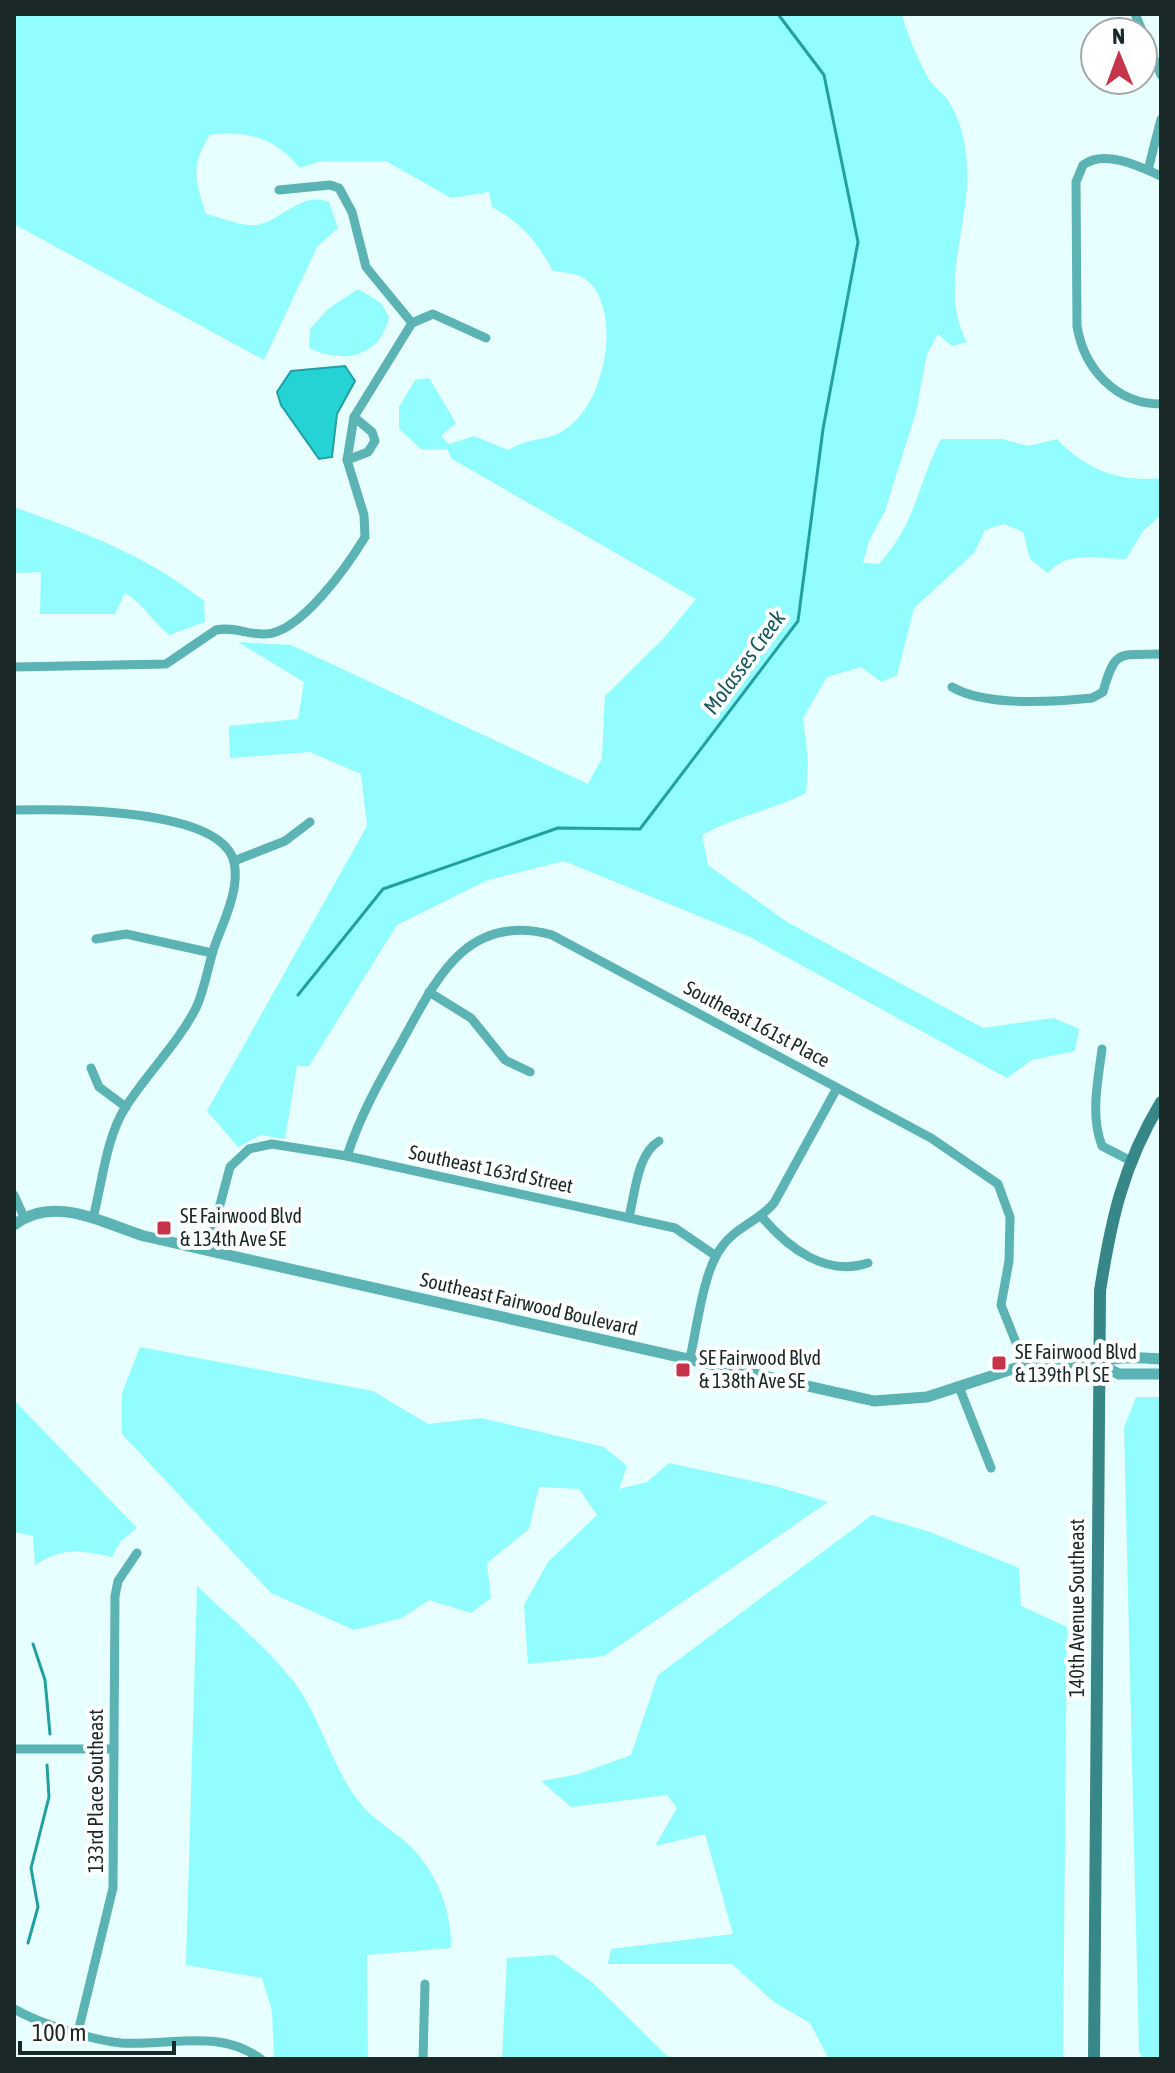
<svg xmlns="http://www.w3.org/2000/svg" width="1175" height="2073" viewBox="0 0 1175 2073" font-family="'Asap Condensed',sans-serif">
<rect width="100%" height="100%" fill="#e8ffff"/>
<g fill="#91fdfe">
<path d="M14,14h888c5,21 15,43 25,62 4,9 14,15 20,23 14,20 19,44 20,69 3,57 -29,122 0,174l-15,4 -14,-12 -11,20 -11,58 -31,99 -16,30 -6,22 16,1c39,-44 37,-77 62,-125h61l27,7 28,-7c28,30 63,44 104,39v37l-18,16 -17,28c-30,0 -56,-10 -78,14l-18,-14 -7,-27 -19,-8 -19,6 -11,23 -60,55 -17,67 -15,7 -21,-15 -34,10 -24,41 5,43 -2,32c-34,17 -72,24 -104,42l6,30 79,57 196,106 71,-10 25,11 -4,22 -43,9 -25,18 -257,-141 -186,-76 -76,19 -91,45 -88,141h-12l-12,73 -24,-4 -23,12 -31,-36 160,-285 -6,-52 -51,-22 -80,6 -1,-32 69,-7 6,-37 -66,-40 53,3 297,139 14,-26 3,-62 58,-57 33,-40 -244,-140 -5,-10h-26l-22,-20v-22l16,-27 14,-2 27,45 -15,13 8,8 25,-8 34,14c28,-17 45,-4 70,-32 27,-29 41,-99 14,-133 -10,-12 -25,-12 -39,-14 -16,-30 -32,-48 -61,-64l-3,-15 -38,6 -65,-37h-64l-22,7c-25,-30 -52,-38 -90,-33 -20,30 -15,46 -4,79 14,3 37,13 51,11 26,-5 44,-34 72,-23l9,26 -21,19 -53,113 -250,-136z"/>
<path d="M358,289l23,14 8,14c-9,41 -46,47 -80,31l1,-19 18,-20z"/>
<path d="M14,507c67,24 134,49 190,94l1,21 -36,13c-16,-13 -26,-32 -44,-42l-10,21h-75l1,-42 -27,1z"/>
<path d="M140,1347l233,44 55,33 53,-6 123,29 23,19 -8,23 28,-7 22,-19 106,23 53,16 -224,154 -76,8 -4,-59 24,-43 49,-47 -18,-26 -40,-2 -10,42 -42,34 4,35 -20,15 -42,-13 -27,18 -48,12 -83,-37 -149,-159v-41z"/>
<path d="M1136,1397h25v662h-18l-4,-7 -15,-624z"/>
<path d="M14,1400l123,128 -17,14 -8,15c-32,-7 -49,-10 -77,8l-2,-29 -19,-4z"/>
<path d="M872,1515l58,17 89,36 2,38 46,21 -4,432h-234l-19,-36 -36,-21 -42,-38h-124l3,-15 122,-15 -28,-100 -50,12 22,-38 -10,-13 -96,12 -30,-26 38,-7 52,-19 27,-80z"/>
<path d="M197,1586c30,29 65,57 92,90 32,38 41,90 72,128 14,18 36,28 51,44 26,27 40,64 39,100l-84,7 1,104h-94l-2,-48 -10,-33 -76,-13z"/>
<path d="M554,1955l39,28 77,76h-168l5,-101z"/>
</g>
<path fill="#25d3d5" stroke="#22a0a1" stroke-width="2" d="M345,366l10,15 -18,33 -5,43 -13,2 -38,-54 -4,-13 14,-21z"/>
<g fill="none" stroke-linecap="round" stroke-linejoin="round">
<g stroke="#22a0a1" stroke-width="3">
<path d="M298,995l85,-106 175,-61 82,1 158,-208 25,-192 35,-187 -34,-167 -46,-61"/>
<path d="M33,1644l12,36 5,54"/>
<path d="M28,1943l10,-36 -7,-39 18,-71 -2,-32"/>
</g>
<g stroke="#5bb3b4" stroke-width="9">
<path d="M1135,14l26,61"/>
<path d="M1148,170l13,-51"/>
<path d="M1161,176c-22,-10 -57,-27 -78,-11l-7,17 1,144c7,43 39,78 84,78"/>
<path d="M279,190l51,-5 9,3 13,24 14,55 46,56"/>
<path d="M347,460l21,-8 7,-11 -3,-9 -18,-15"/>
<path d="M14,667l152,-3 50,-34c18,-4 32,5 49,4 35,0 83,-69 100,-97l-1,-22 -17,-55 7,-43 58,-94 21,-9 53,24"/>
<path d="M952,687c34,20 102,15 140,11l11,-6c12,-43 15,-37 58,-38"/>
<path d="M14,810c46,-1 207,-3 220,52 6,27 -10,58 -19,83 -7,20 -10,44 -19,63 -19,37 -49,65 -71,100 -19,30 -23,76 -32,110"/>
<path d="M234,861l51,-20 25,-19"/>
<path d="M96,939l30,-5 86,19"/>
<path d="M429,992l42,26 34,42 25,12"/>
<path d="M1102,1049c-4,32 -12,66 0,97l27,14"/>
<path d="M91,1068l8,19 27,20"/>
<path d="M347,1156c13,-40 32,-74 53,-111 35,-63 65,-134 152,-110l379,203 67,46 12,33 -1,44 -8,44 24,60"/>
<path d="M14,1195l10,22"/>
<path d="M629,1217c6,-23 8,-63 30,-76"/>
<path d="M762,1217c26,31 64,60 106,46"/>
<path d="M208,1250l22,-83 19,-18 23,-5 75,12 328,72 41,28"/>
<path d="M690,1358c7,-30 13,-86 31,-110 13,-20 38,-27 53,-45l63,-115"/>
<path d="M959,1387l32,81"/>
<path d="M14,1749h100"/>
<path d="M14,2009c26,15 78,31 107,34 49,3 98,-15 140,16"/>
<path d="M78,2032l35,-144 2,-292 3,-15 19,-28"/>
<path d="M423,2059l2,-75"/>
</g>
<g stroke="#5bb3b4" stroke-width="11">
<path d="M14,1225c40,-31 88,-2 130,11l730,165 53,-4 98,-32 14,-11h38l42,20h42"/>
<path d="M1025,1365c34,11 63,-4 97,-7 13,-1 26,0 39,1"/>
</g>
<path stroke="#378788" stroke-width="12" d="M1094,2059l6,-768c11,-71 23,-126 61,-189"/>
</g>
<g fill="#c4344b" stroke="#fff" stroke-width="3">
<rect x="156" y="1220" width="16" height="16" rx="4"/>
<rect x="991" y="1355" width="16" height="16" rx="4"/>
<rect x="675" y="1362" width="16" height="16" rx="4"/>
</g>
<g text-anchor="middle" stroke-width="8" stroke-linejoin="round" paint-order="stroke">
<g font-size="20" fill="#1a2828" stroke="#fff">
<text transform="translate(757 1024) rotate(28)" y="7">Southeast 161st Place</text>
<text transform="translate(491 1169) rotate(12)" y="7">Southeast 163rd Street</text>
<text transform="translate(529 1304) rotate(13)" y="7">Southeast Fairwood Boulevard</text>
<text transform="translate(1077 1608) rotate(-90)" y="7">140th Avenue Southeast</text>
<text transform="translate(96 1791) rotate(-90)" y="7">133rd Place Southeast</text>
</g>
<g font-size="20" fill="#1a2828" stroke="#fff" text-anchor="start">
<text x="180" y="1223">SE Fairwood Blvd<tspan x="180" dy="23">&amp; 134th Ave SE</tspan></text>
<text x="1015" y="1359">SE Fairwood Blvd<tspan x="1015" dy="23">&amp; 139th Pl SE</tspan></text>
<text x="699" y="1365">SE Fairwood Blvd<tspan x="699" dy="23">&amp; 138th Ave SE</tspan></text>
</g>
<g font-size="22" font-style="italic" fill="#165859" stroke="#fff">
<text transform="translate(744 662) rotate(-54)" y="8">Molasses Creek</text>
</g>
</g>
<rect width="1175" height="2073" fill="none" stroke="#1a2828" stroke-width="32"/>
<g transform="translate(1119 56) rotate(359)"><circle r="38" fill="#ffffff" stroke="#a3a9a9" stroke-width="2"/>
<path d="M0-6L14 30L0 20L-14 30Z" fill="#c4344b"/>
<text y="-12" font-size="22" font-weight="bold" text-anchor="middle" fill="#1a2828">N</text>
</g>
<path d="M20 2041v12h154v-12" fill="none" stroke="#1a2828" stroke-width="4"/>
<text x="32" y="2041" font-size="24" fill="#1a2828" stroke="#ffffff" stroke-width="6" paint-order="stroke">100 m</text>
</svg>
